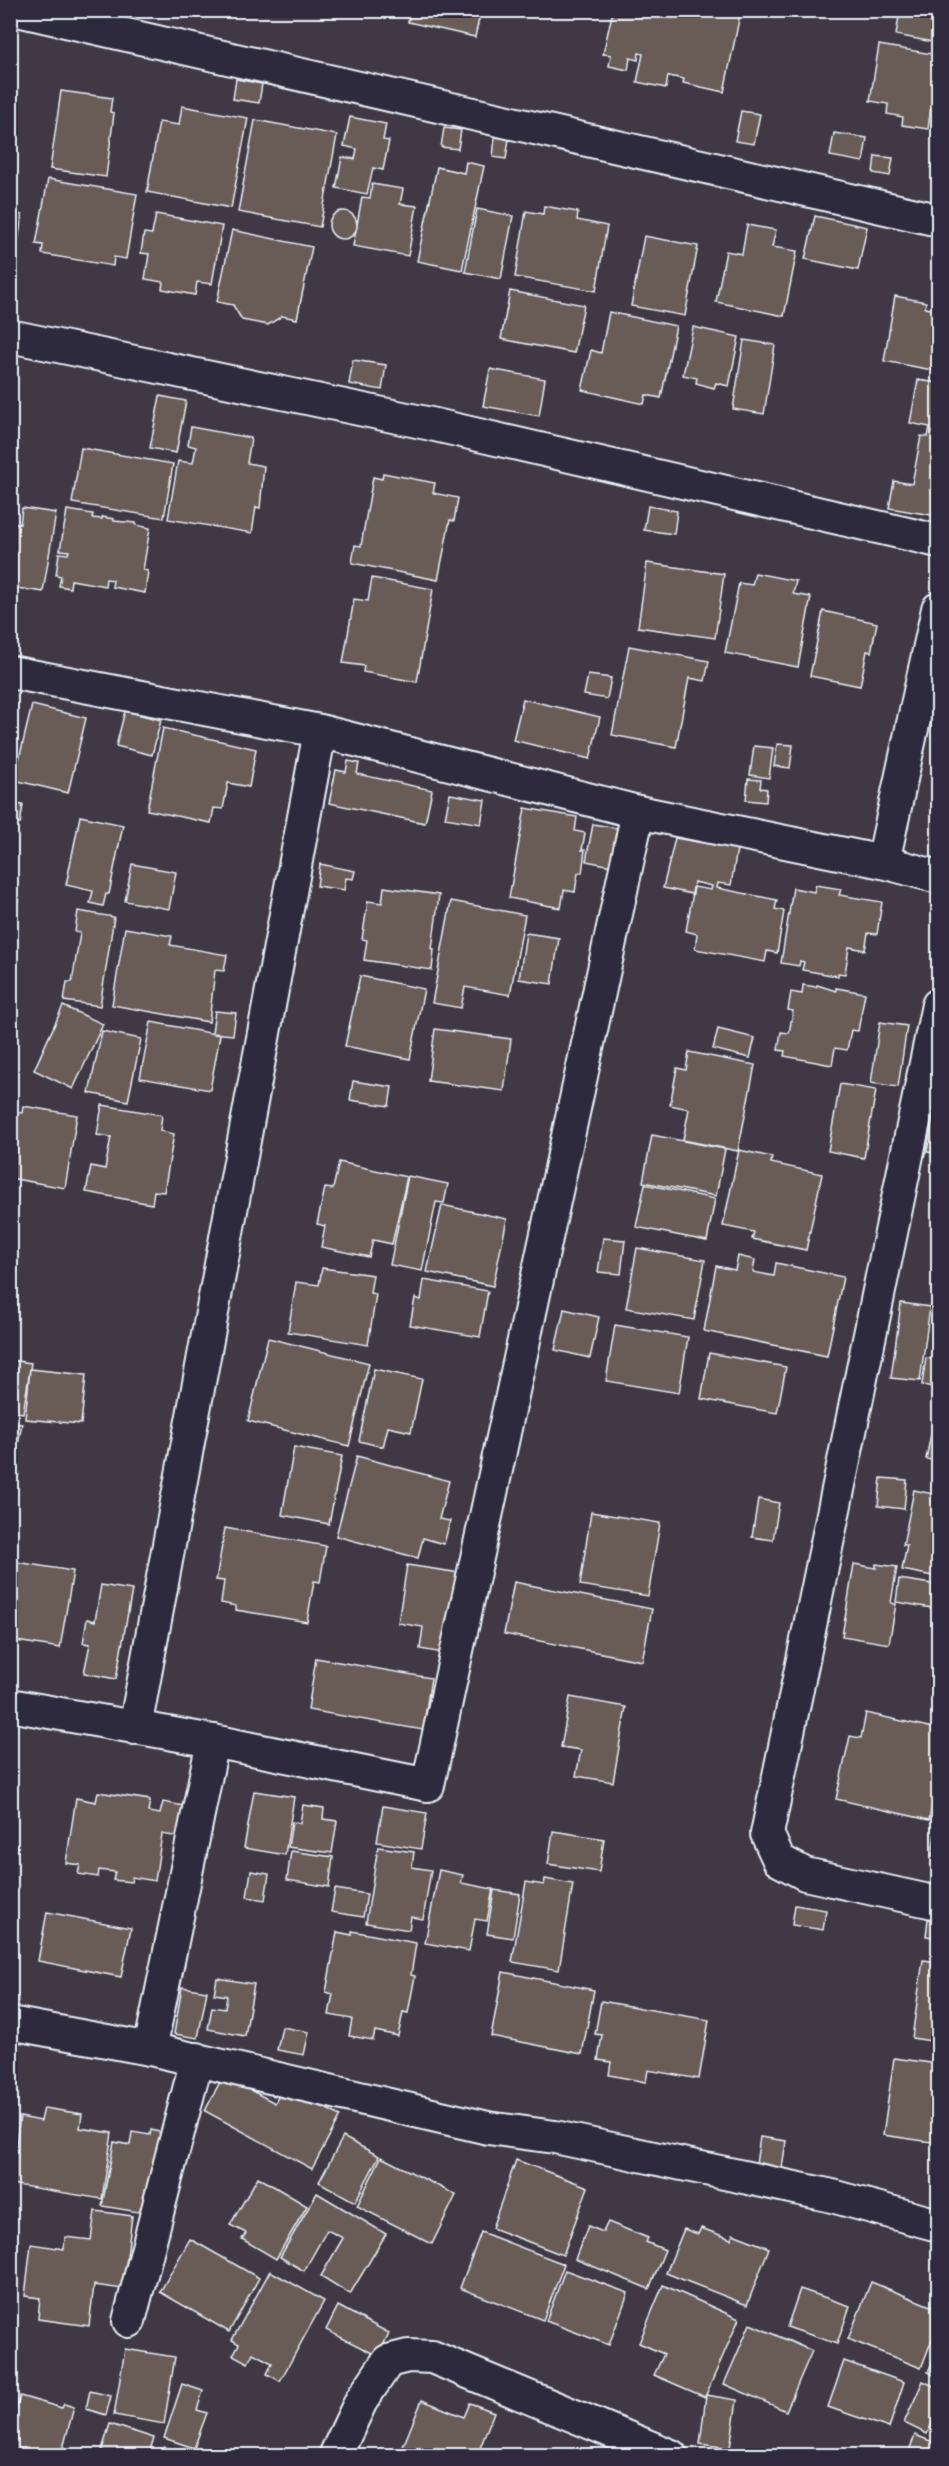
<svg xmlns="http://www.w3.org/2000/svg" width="949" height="2466" viewBox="0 0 949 2466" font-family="Delius,sans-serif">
<rect width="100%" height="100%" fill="#403945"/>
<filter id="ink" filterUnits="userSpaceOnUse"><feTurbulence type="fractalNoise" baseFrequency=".0167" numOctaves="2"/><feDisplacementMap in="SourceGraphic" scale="12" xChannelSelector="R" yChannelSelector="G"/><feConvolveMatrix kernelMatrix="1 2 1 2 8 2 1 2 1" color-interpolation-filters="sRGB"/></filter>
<g filter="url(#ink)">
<g fill="#695b57" stroke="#e8f1f8" stroke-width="1.5">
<path d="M392,10h89l-6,27 -67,-15 1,-4 -13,-4 1,-2z"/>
<path d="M613,10h128l-17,82 -41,-9 1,-4 -16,-3 -2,12 -29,-6 6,-28 -4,-1 -1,7 -8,-2 -2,12 -19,-4 2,-11 -8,-1z"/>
<path d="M900,10h38v33l-42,-8z"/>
<path d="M879,45l59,10 -10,74 -26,-4 1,-8 -16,-3 1,-10 -18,-3z"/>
<path d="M236,79l26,5 -3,19 -26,-4z"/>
<path d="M61,91l51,7 -2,14 4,1 -8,64 -56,-8z"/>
<path d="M182,106l66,12 -17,90 -84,-16 12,-70 20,3z"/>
<path d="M741,111l19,3 -6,30 -19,-3z"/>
<path d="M350,117l36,7 -3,16 6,1 -6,29 -10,-2 -6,26 -31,-6 6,-31 13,2 2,-10 -13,-3z"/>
<path d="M255,120l82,15 -17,92 -82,-15z"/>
<path d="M444,128l17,2 -3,19 -17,-2z"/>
<path d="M834,133l33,5 -4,24 -33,-6z"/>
<path d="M495,137l14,2 -3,20 -13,-2z"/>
<path d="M875,156l18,2 -3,18 -17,-3z"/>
<path d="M466,162l18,4 -22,104 -45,-9 20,-94 27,6z"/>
<path d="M48,179l89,15 -11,65 -12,-2 -1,9 -71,-12 1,-9 -7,-1z"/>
<path d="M372,184l31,5 -3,15 17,2 -9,50 -55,-10 9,-49 8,1z"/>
<path d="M544,206l34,6 -1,8 30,6 -11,65 -81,-14 11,-66 17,3z"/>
<path d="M477,209l36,7 -12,63 -36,-7z"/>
<circle cx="343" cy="225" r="14"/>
<path d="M10,213l12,2 -9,62h-3z"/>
<path d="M156,214l66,12 -10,58 -15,-2 -2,13 -33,-6 1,-7 -18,-3 4,-25 -8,-1 3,-20 8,1z"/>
<path d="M815,216l52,11 -9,43 -53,-11z"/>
<path d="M747,225l29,5 -4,17 25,4 -13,65 -68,-14 10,-51 16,3z"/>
<path d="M232,230l80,17 -15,72 -15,-3 -14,9 -26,-5 -9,-15 -16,-3z"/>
<path d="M644,236l54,10 -13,70 -54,-10z"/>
<path d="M510,291l74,14 -10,48 -73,-14z"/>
<path d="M895,296l31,6 -1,6 13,2v61l-54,-10z"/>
<path d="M609,312l67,14 -15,72 -15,-3 -2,9 -62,-14 9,-40 10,3z"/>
<path d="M693,327l46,10 -10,49 -13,-3 -2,5 -18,-5 1,-5 -14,-3z"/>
<path d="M744,340l31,5 -11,69 -31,-5z"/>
<path d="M353,360l33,5 -4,25 -33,-6z"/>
<path d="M490,369l55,10 -6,37 -56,-10z"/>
<path d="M918,380l20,3v133l-49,-8 5,-27 18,3 9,-48 7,1 2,-10 -20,-4z"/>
<path d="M160,396l26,5 -10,52 -26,-5z"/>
<path d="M191,427l60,11 -4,25 17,3 -4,42 -4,-1 -4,26 -84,-14 10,-58 15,2 3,-16 -8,-2z"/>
<path d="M81,448l92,16 -9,54 -92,-15z"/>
<path d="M383,473l52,10 -2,10 25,5 -4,23 -4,-1 -12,60 -86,-17 3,-18 6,1 12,-69 9,2z"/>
<path d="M648,506l29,5 -3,23 -30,-4z"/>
<path d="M22,508l34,5 -13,79 -33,-5v-65l10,2z"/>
<path d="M67,510l26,4 -1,4 10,1v-2l12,2v2l22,2v2l14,3 -7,42 5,1 -3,22 -33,-6 1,-7 -7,-1 -1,7 -34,-6 -1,8 -11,-2 2,-10 -5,-1 3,-22 9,1 1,-3 -9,-1z"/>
<path d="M647,563l77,11 -9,64 -77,-11z"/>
<path d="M755,573l41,8 -3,13 18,3 -13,70 -73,-14 14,-70 13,2z"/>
<path d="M372,578l61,11 -16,93 -54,-10 1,-6 -21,-3 11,-64 14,2z"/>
<path d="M823,611l54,12 -6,29 -4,-1 -7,35 -50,-10z"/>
<path d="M629,646l80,15 -4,20 -16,-3 -13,69 -64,-12z"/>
<path d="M588,675l23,3 -4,21 -23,-4z"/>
<path d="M523,699l77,18 -10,42 -77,-19z"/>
<path d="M32,705l54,13 -18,75 -54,-13z"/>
<path d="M125,711l36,9 -9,35 -36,-9z"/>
<path d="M163,728l93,21 -7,38 -21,-4 -5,26 -9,-1 -3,15 -64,-13z"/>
<path d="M777,744l16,1 -3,23 -16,-2z"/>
<path d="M754,746l19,2 -4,30 -19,-3z"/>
<path d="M348,761l11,2 -2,11 75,16 -7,33 -96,-20 7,-33 10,2z"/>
<path d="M748,779l13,1 -1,8 7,1 -1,13 -20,-2z"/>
<path d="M450,794l35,6 -4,24 -36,-6z"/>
<path d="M10,804l13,1 -3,19 -10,-2z"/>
<path d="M525,808l52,9 -2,14 10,2 -3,17h3l-3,23h-4l-3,19 -11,-2 -3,18 -52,-10z"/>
<path d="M80,816l43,9 -14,69h-3l-3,12 -13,-3 3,-12 -27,-6z"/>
<path d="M593,824l36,6 -7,38 -36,-7z"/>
<path d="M675,838l62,11 -6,36 -13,-2 -1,5 60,12 -2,9 9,2 -7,42 -10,-2 -2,11 -70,-13 2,-15 -11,-3 8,-44 17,3 1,-4 -18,-4 -2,12 -29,-6z"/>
<path d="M132,864l44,8 -7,37 -44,-8z"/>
<path d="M320,864l35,7 -2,8 -7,-1 -2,12 -27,-4z"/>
<path d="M816,885l25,4 -2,6 43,7 -5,32 -9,-1 -3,17 -16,-3 -4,27 -7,-1v3l-36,-6 2,-8 -4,-1 -1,5 -18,-3 12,-75 21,4z"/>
<path d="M384,887l55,8 -7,54h2l-2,21 -68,-10 3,-20 -5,-1 6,-38 14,2z"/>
<path d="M10,898l8,1 -4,33h-4z"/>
<path d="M451,901l74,14 -15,80 -45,-8 -4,21 -29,-5z"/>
<path d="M78,911l36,6 -14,89 -36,-5 3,-19h5l8,-49 -5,-1z"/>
<path d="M125,928l47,8 -2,9 57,10 -3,16 -9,-1 -6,52 -97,-17z"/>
<path d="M526,933l33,5 -7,46 -33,-5z"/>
<path d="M360,976l64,13 -14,70 -65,-13z"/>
<path d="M803,985l13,2 1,-2 19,6v-3l29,5 -7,38 -7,-1 -4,20 -12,-2 -3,17 -48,-9 1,-5 -7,-1 3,-18 8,1 4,-22 -5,-1 3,-18 11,2z"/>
<path d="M63,1006l40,18 -30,65 -39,-19z"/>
<path d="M215,1011l21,2 -3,22 -21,-2z"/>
<path d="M151,1022l69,13 -10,55 -70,-12z"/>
<path d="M880,1022l27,4 -9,61 -27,-4z"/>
<path d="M435,1029l76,10 -7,52 -76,-10z"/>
<path d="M718,1029l37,9 -5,20 -37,-9z"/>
<path d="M102,1031l39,8 -13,62 -39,-8z"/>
<path d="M689,1052l66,13 -17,86 -55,-11 6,-31 -19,-4 7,-37 9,2z"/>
<path d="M353,1081l39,6 -3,19 -39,-6z"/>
<path d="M840,1084l36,6 -12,68 -36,-7z"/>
<path d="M102,1105l60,10 -2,16 14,3 -10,58 -10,-1 -2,13 -66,-12 5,-26 14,3 6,-32 -14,-2z"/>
<path d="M23,1106l54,9 -12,73 -55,-10v-67l12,2z"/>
<path d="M934,1110l4,1v43l-11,-2z"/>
<path d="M652,1135l73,14 -9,47 -73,-14z"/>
<path d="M739,1150l33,7 -1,6 51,11 -16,76 -54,-11 2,-7 -31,-6z"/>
<path d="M339,1162l68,15 -15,67 -19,-4 -4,17 -48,-10 4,-21 -8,-2 8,-36 8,1z"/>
<path d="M408,1176l40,8 -4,19 -8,-1 -14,69 -32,-6z"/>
<path d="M645,1184l70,15 -8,42 -71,-14z"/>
<path d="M442,1205l65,14 -14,67 -66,-14z"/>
<path d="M603,1238l22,2 -4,34 -23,-2z"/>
<path d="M637,1248l68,12 -11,60 -68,-12z"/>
<path d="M738,1256l17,4 -2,12 21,4 2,-13 67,14 -16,79 -123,-25 12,-65 19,4z"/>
<path d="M322,1268l51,7 -3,18 6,1 -8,51 -80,-13 8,-50 23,3z"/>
<path d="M424,1280l64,11 -8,46 -70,-12 5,-27 6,2z"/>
<path d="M901,1303l29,4 -10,74 -29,-3z"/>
<path d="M564,1309l35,8 -9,41 -35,-8z"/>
<path d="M615,1325l73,12 -9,56 -73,-12z"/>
<path d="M268,1338l101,25 -20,83 -101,-25z"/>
<path d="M709,1353l77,14 -9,46 -76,-14z"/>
<path d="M926,1358l12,2v28l-16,-3z"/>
<path d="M10,1360l21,3 -8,50 -13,-2z"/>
<path d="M30,1369l56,6 -5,49 -56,-5z"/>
<path d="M374,1369l48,10 -11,53 -23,-5 -5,20 -24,-6z"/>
<path d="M938,1399v87h-4l4,-25 -12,-2z"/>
<path d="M10,1422l12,2 -7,36h-5z"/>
<path d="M294,1447l48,9 -13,68 -47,-9z"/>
<path d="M357,1456l92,25 -10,38 11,2 -6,23 -21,-6 -5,20 -82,-22z"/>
<path d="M10,1470l9,2 -9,35z"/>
<path d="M881,1478l26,2 -3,29 -26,-3z"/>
<path d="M914,1490l24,5v82l-36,-7 5,-25h-4z"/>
<path d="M758,1499l21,4 -6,37 -21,-3z"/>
<path d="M591,1512l69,11 -12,73 -68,-11z"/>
<path d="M225,1528l101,18 -6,36 -6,-1 -7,41 -71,-12v-4l-15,-3 3,-22 -8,-1z"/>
<path d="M10,1561l63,10 -13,77 -50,-8z"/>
<path d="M854,1564l22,4v-4l21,3 -6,36 5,1 -7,40 -47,-8z"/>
<path d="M407,1565l53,8 -12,81 -28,-5 3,-22 -25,-4z"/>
<path d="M899,1579l39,6v24l-42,-7z"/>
<path d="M514,1582l138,27 -10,52 -138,-27z"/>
<path d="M101,1585l31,5 -16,89 -32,-6 6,-29 -7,-1 4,-24 8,2z"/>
<path d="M316,1658l115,20 -8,52 -115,-20z"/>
<path d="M570,1697l56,10 -13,75 -37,-6 5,-26 -20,-3z"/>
<path d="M866,1713l72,16v48l-9,43 -93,-21 14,-63 11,2z"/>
<path d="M254,1791l40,6 -9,58 -41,-7z"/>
<path d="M98,1792l52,8 -2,12 12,2 3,-12 21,4 -5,31 -17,-3 -7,47 -23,-4 -1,5 -18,-2 2,-8 -16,-2 -1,7 -20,-3 2,-9 -14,-2 10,-65 20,4z"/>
<path d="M303,1805l21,3 -1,11 14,2 -5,32 -44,-6 4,-25 8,1z"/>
<path d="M383,1806l44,7 -6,36 -44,-7z"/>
<path d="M938,1810v47l-6,-1z"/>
<path d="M553,1831l51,8 -5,33 -51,-8z"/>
<path d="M378,1847l36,5 -2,15 19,3 -8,49 -12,-2 -2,13 -43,-7z"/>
<path d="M291,1851l42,6 -4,30 -42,-7z"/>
<path d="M439,1870l24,5 -2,8 32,6 -6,32 -12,-2 -6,32 -44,-8z"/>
<path d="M251,1871l18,3 -4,26 -18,-3z"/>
<path d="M545,1879l28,5 -14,86 -47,-8 14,-80 18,3z"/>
<path d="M335,1889l32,5 -4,23 -32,-5z"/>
<path d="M494,1890l26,4 -7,44 -26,-4z"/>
<path d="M795,1905l31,5 -3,20 -31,-5z"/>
<path d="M47,1912l84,16 -10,49 -83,-16z"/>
<path d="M928,1919l10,1v18l-12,-2z"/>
<path d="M352,1931l64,12 -5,32 4,1 -7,37 -5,-1 -5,24 -23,-5 -2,9 -24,-4 3,-17 -23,-4 4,-21 -7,-2 11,-60 15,3z"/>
<path d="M923,1960l15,2v80l-26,-4z"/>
<path d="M503,1972l91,18 -12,64 -91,-18z"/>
<path d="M217,1978l37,6 -9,52 -37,-7 4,-22 13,2 2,-13 -13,-2z"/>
<path d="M182,1987l25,4 -9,47 -24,-4z"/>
<path d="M601,2001l108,19 -10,59 -51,-9 -2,12 -37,-7 2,-13 -13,-2 4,-25 -7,-1z"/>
<path d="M282,2027l27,5 -5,23 -27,-5z"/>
<path d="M894,2058l44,6v79l-55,-8z"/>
<path d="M223,2076l52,27 9,-17 56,30 -28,53 -107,-58z"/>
<path d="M44,2108l38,6 -2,14 32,5 -10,66 -92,-15 10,-67 21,4z"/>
<path d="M151,2130l13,3 -14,81 -48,-8 12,-64 16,3 2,-13 18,3z"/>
<path d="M343,2137l36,19 -24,46 -36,-20z"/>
<path d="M760,2137l26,4 -4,27 -26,-4z"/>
<path d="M381,2157l75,38 -24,49 -75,-38z"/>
<path d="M516,2160l72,27 -25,68 -71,-27z"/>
<path d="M258,2177l49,29 -31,53 -34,-20 4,-6 -16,-8z"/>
<path d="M317,2193l69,41 -36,60 -29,-18 22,-38 -16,-8 -23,41 -24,-14z"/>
<path d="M95,2211l37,5 -9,73 -29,-4 -5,41 -51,-7 2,-21 -15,-2 6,-52 33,5 1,-12 26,3z"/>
<path d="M608,2222l40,16 -2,4 19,8 -16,39 -74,-30 13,-33 15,6z"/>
<path d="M701,2228l30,11 2,-5 36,14 -22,57 -81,-32 18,-44 14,5z"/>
<path d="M481,2232l83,32 -21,56 -83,-32z"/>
<path d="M190,2239l69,39 -30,54 -69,-40z"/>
<path d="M565,2270l63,23 -19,52 -63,-24z"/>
<path d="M270,2271l54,30 -44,80 -13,-7 5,-11 -19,-10 -5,10 -15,-8 6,-11 -7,-4z"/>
<path d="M871,2282l67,27v15l-17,44 -73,-29z"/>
<path d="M663,2285l76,34 -34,78 -51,-22 10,-21 -25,-11z"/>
<path d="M800,2289l50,17 -13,38 -50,-17z"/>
<path d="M338,2306l51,27 -11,23 -52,-26z"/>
<path d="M750,2324l62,27 -26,60 -62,-27z"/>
<path d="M125,2349l50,8 -11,67 -50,-9z"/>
<path d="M938,2349v28l-10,-5z"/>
<path d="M844,2361l60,21 -15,46 -61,-21z"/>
<path d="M923,2381l15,7v22l-11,24 -23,-11z"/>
<path d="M182,2384l21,7 -6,19 10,3 -13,35 -30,-10z"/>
<path d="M90,2391l21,5 -5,19 -20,-6z"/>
<path d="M706,2395l31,5 -7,48 -30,-4z"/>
<path d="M20,2396l42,12 2,-4 10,3 -13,49h-51v-36l3,1z"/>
<path d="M422,2400l42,17 6,-14 24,9 -17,44h-58l-17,-7z"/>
<path d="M938,2416v17l-6,-2z"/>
<path d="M110,2424l44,14 -6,18h-48z"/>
<path d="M915,2435l23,9v12h-31z"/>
<path d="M164,2447l28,7v2h-30z"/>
</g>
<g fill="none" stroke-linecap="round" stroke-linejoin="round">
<defs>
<g id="street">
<path d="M17,10l921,210"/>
<path d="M10,336l421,88 507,117"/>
<path d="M10,672l310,59 318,81 245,50 55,15"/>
<path d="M883,862l55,-253"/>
<path d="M938,1005l-171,829 12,26 26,14 133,29"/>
<path d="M10,1705l203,36 215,44 210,-973"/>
<path d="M135,1728l185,-997"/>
<path d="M10,2023l140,26 338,79 67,9 273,58 110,30"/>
<path d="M150,2049l63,-308"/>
<path d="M129,2321l68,-262"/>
<path d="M335,2456l26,-55 27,-40 20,-5 24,1 239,99"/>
</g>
</defs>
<use href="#street" stroke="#e8f1f8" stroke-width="36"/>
<use href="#street" stroke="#2f2a3d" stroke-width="32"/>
</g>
</g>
<rect width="949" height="2466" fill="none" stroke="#2f2a3d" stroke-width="36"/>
<rect x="18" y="18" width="913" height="2430" fill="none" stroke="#e8f1f8" stroke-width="2" filter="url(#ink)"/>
</svg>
